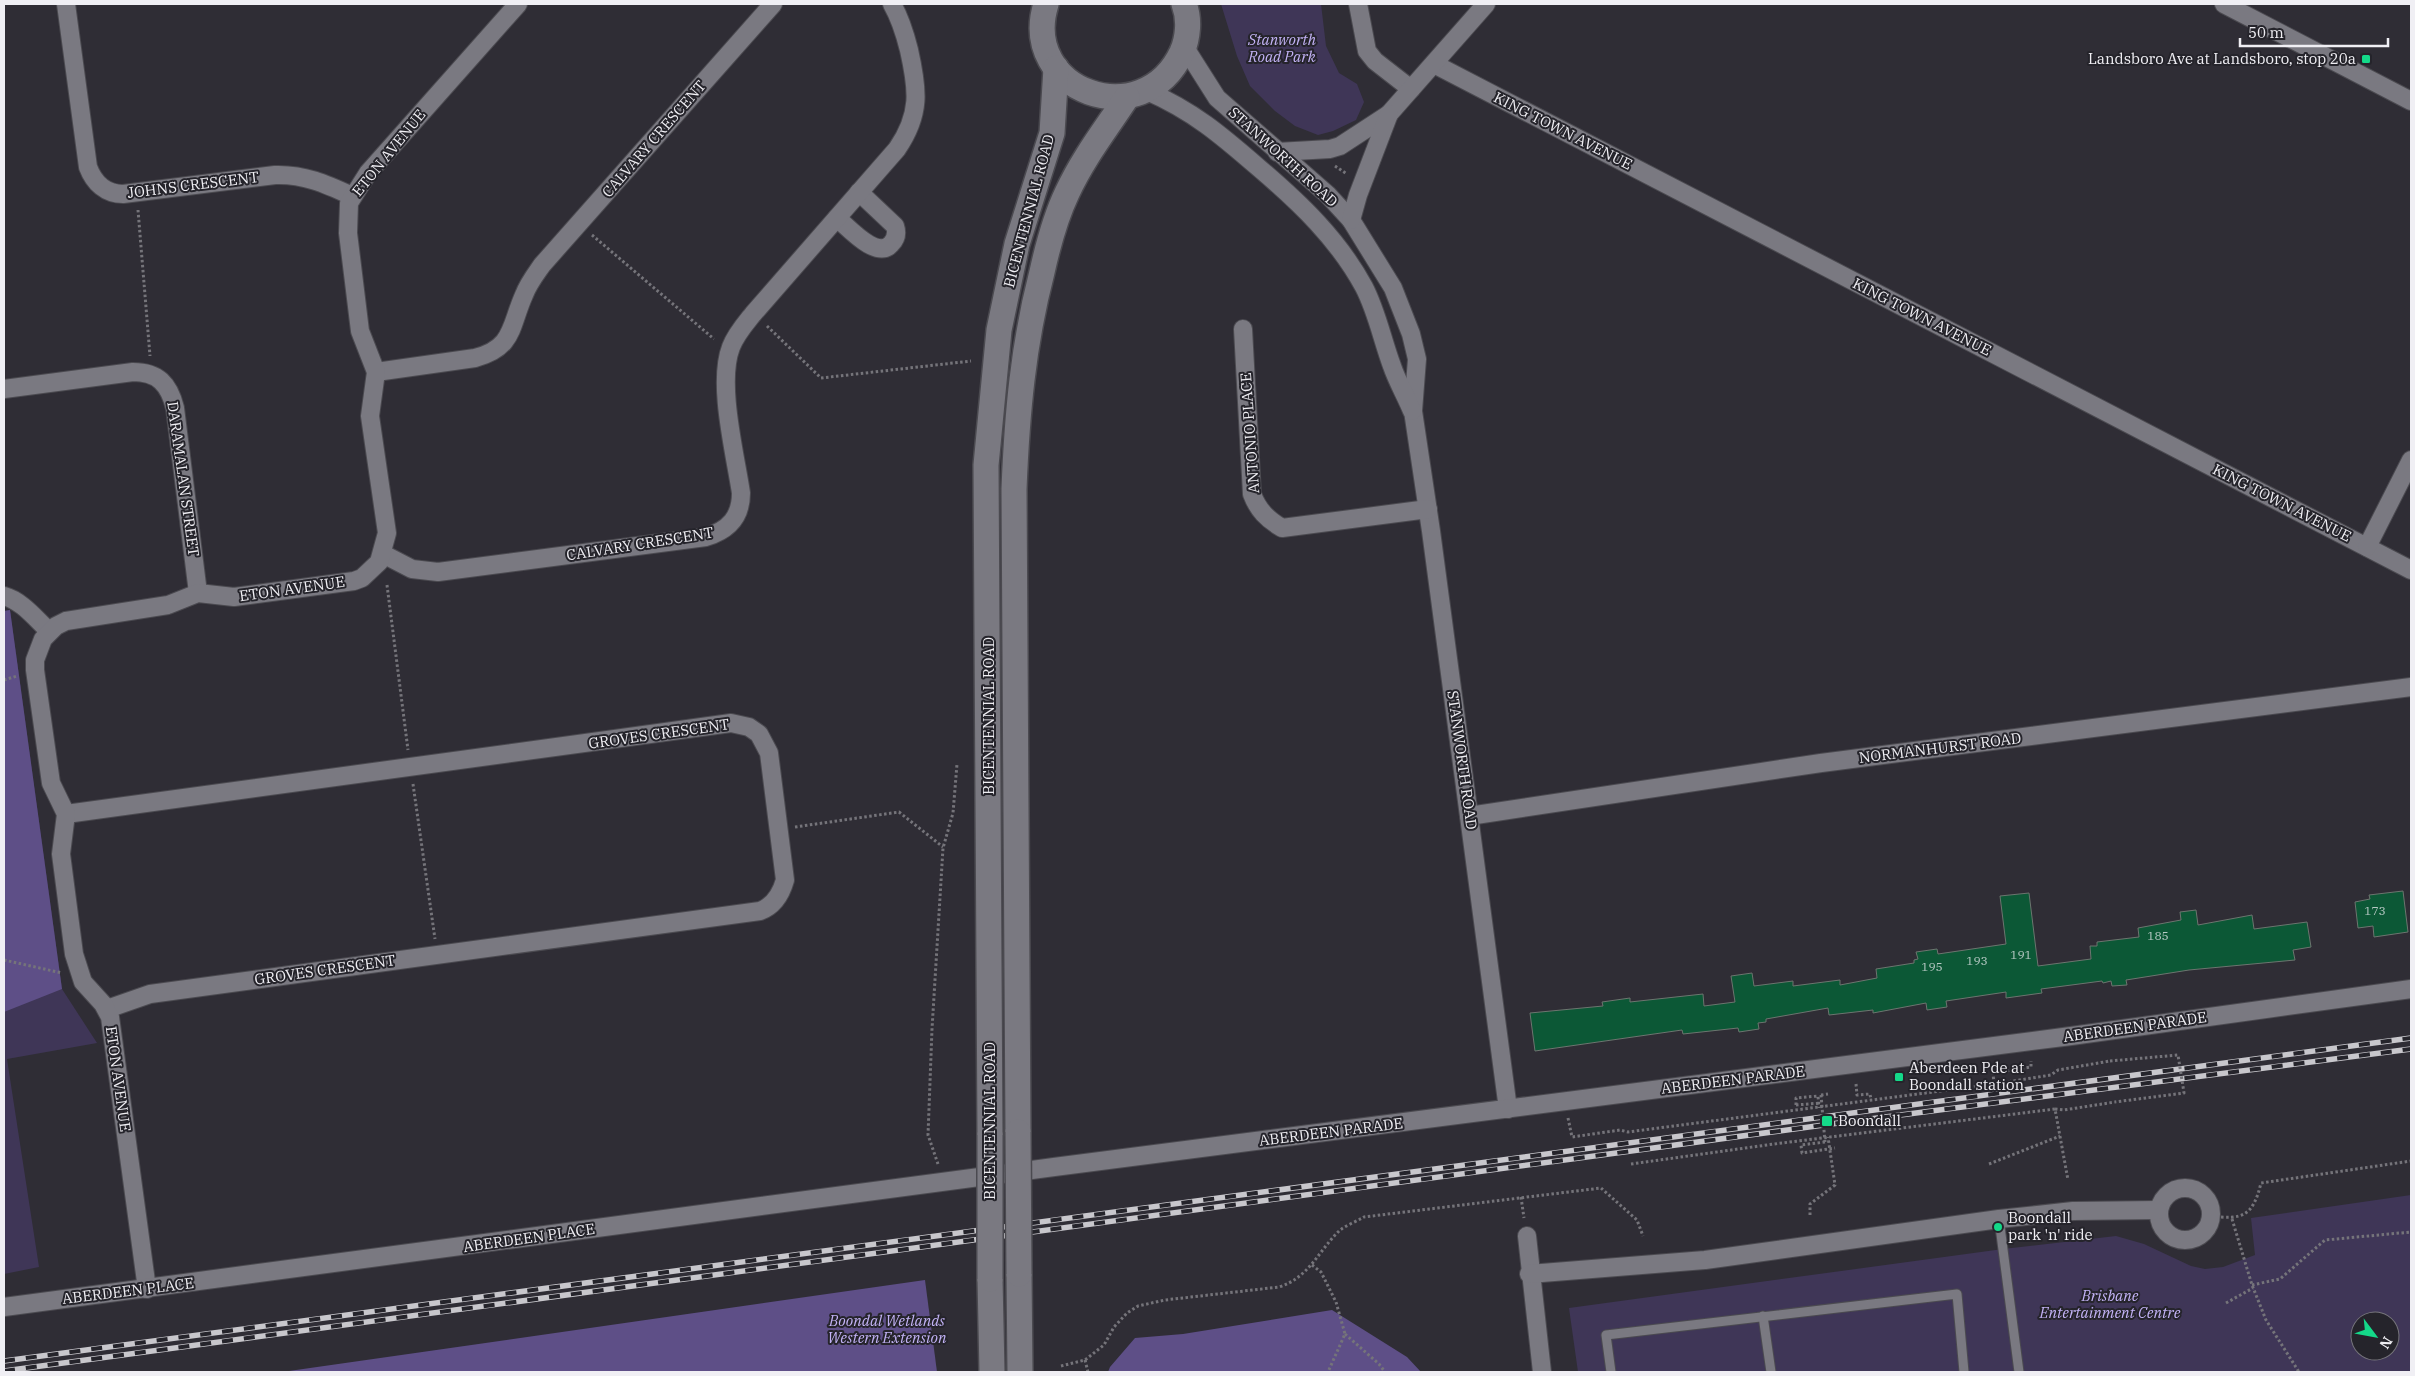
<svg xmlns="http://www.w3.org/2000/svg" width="2415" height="1376" viewBox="0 0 2415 1376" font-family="'IBM Plex Serif',serif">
<rect width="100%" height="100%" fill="#2f2d35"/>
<g fill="#3f3657" fill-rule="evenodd">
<path d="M1221,4h100l5,42 13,27 18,11 7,18 -8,18 -23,11 -15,4 -23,-9 -20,-15 -25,-25 -13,-30z"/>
<path d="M10,610l52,379 35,54 -90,16 32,208 -35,7v-663z"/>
<path d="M2411,1195v177h-833l-9,-64 434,-59 113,-13 28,8 47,22 14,3 18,-2 32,-12 -4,-37zM2360,1321h30v30h-30z"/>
</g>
<g fill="#5e4f87">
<path d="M10,610l52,379 -58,23v-401z"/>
<path d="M925,1280l12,92h-655z"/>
<path d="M1332,1310l75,47 14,15h-313l2,-5 25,-29 48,-4z"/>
</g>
<g fill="#0c5836" stroke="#6c756f">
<path d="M2403,891l5,41 -34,5 -1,-11 -15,2 -3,-26 15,-3 -1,-4z"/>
<path d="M2029,893l9,73 53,-7 -1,-13h7v-4l42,-5 -1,-9 43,-8 -1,-8 16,-2 2,15 54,-10 2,14 53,-7 4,25 -18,3 2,10 -106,10 -63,10 1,5 -15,1 -1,-5 -8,2 -1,-2 -61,8 1,4 -36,5v-6l-60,9 1,6 -20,3 -1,-7 -53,10v-3l-44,5 -1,-7 -62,11v3l-8,1 1,6 -20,3 -1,-4 -55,6 -1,-4 -147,21 -5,-38 73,-7 -1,-4 28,-4v4l73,-8 1,12 31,-4 -4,-26 21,-3 2,13 39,-5v5l47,-6v5l37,-7 -1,-9 38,-6v-3l4,-1 -2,-7 21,-3 1,5 68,-10 -6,-48z"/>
</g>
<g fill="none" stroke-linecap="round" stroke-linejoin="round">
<defs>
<g id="service">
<path d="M1999,1219l20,153"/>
<path d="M1763,1316l8,56"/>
<path d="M1611,1372l-5,-37 351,-41 7,78"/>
</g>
<g id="minor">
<path d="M66,4l22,163c6,16 18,27 35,27l152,-19c29,-1 51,9 77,21"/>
<path d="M1358,4l9,47 8,10 36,28"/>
<path d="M2224,4l187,97"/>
<path d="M1184,46l33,52 111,97 23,25 42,68 18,46 6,25 -4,52 18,120 77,578"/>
<path d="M1434,64l977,506"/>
<path d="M1147,91c46,20 74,44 112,77 41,35 79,71 105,119 13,25 18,52 28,79 5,15 14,30 20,45"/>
<path d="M1277,152l53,-3 10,-3 49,-32 97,-110"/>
<path d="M837,218c12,10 40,42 54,26 6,-6 6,-12 4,-18l-36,-34"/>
<path d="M1351,220l7,-25 31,-81"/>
<path d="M1243,329l9,165c6,16 15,25 30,34l146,-19"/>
<path d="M376,372l99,-14c39,-10 35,-32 49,-63 4,-11 11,-20 18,-30l231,-261"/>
<path d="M4,389l129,-17c25,0 36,12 42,36l23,185"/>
<path d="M2367,547l44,-87"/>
<path d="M383,554l29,15 26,3 268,-35c23,-7 35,-20 35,-44 -6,-40 -24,-110 -10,-146 5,-13 14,-23 22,-33l144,-165c24,-35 21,-59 12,-99 -4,-16 -9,-32 -17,-46"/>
<path d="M4,596c18,5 31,22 45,35"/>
<path d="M66,814l665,-91 18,4 10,7 10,19 16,127c-4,14 -11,26 -25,31l-610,83 -43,15"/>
<path d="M1469,816l352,-53 590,-76"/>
<circle cx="2185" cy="1214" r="26"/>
<path d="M1527,1236l15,136"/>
<path d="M1529,1274l176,-14 294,-41 74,-8 85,-1"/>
<path d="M147,1289l-37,-272 -7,-13 -20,-22 -9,-28 -13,-100 5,-40 -15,-31 -16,-113v-10l8,-21 13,-13 10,-5 102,-16 30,-12 36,4 120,-16 8,-3 17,-16 8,-29 -17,-117 6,-44 -16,-41 -12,-98 1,-30 19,-30 150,-169"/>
<path d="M4,1307l1050,-140 1017,-131 340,-47"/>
</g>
<g id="secondary">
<path d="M1046,4c-27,87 97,132 136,48 6,-14 8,-33 2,-48"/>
<path d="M1018,1132l-4,-643c3,-75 9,-144 28,-217 6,-27 13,-54 25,-79 16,-35 39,-64 60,-96"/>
<path d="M990,1135l-4,-670 13,-135 18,-86 35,-111 4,-65"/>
<path d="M1019,1274l1,98"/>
<path d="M990,1279l2,93"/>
</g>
</defs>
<use href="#service" stroke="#4b4a50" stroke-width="11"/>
<use href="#minor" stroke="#4b4a50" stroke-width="20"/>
<use href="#secondary" stroke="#4b4a50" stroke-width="28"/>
<g stroke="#75747a" stroke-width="3" stroke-dasharray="2.5 2.5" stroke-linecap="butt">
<path d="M1335,166l12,8"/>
<path d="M138,210l12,146"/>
<path d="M592,235l122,104"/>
<path d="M767,326l54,52 150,-17"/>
<path d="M387,585l21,165"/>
<path d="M4,680l13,-4"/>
<path d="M413,784l22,155"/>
<path d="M795,827l104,-15 44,35"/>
<path d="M4,960l58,13"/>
<path d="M1856,1084l1,11 13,-1 1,6"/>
<path d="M1994,1084l-1,-11 38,-6v-6"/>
<path d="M1821,1095l7,-1"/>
<path d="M1796,1105v-7l22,-2 1,12"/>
<path d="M2055,1109l9,1 51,-8"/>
<path d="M1568,1118l4,19 48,-7 8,2 366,-48 57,-9 7,-5 52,-9"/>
<path d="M1825,1142l-24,3 1,8 33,-5"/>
<path d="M938,1164l-10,-29 4,-106 11,-181 10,-35 4,-49"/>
<path d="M1631,1164l143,-20 281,-35 13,71"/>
<path d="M1989,1164l71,-28"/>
<path d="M1521,1197l3,21"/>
<path d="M1810,1215v-11l25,-19 -7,-48"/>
<path d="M2211,1216c32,4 42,0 50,-33l150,-22"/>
<path d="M2232,1219l20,66 14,35 33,52"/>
<path d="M1312,1265l9,7 15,30 9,32 -17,38"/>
<path d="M2252,1285l28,-6 45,-39 86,-8"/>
<path d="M2226,1303l27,-15"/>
<path d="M1345,1334l34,30 6,8"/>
<path d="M1085,1360l3,12"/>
<path d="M1061,1366l24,-6 19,-15 10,-18 13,-14 11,-7 27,-6 114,-13c31,-10 39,-36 61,-57 7,-5 17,-9 24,-13l237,-29 36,32 6,16"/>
</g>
<use href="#service" stroke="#7a7981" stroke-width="9"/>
<use href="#minor" stroke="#7a7981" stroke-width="18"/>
<use href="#secondary" stroke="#7a7981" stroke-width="25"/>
<defs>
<g id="rail">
<path d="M4,1361l2407,-323"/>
<path d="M4,1371l1827,-247 580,-75"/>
</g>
</defs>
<use href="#rail" stroke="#c8c7cc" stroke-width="5.5"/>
<use href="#rail" stroke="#25242b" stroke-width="4" stroke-dasharray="11" stroke-linecap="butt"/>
<defs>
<g id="secondary-bridge">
<path d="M1018,1132l1,142"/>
<path d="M990,1279v-144"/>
</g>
</defs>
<use href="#secondary-bridge" stroke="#4b4a50" stroke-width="28" stroke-linecap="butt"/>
<g stroke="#75747a" stroke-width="3" stroke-dasharray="2.5 2.5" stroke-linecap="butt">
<path d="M2110,1061l68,-6 6,38 -69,9"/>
<path d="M1821,1095l4,47"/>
<path d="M1796,1105l25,-2"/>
</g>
<use href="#secondary-bridge" stroke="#7a7981" stroke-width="25"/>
</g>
<g fill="#14d989" stroke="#25242b" stroke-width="2">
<rect x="2361" y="54" width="10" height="10" rx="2.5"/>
<rect x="1894" y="1072" width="10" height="10" rx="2.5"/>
<rect x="1821" y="1115" width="12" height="12" rx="2.5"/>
<circle cx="1998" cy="1227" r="5"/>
</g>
<g text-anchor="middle" stroke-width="4" stroke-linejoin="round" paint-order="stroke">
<g font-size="12" fill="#b7c9c4">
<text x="2375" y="915">173</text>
<text x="2158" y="940">185</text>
<text x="2021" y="959">191</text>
<text x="1977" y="965">193</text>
<text x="1932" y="971">195</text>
</g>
<g font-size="15" font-style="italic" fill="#c3b3f6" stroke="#25242b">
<text x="1282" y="45">Stanworth<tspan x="1282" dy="17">Road Park</tspan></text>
<text x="2110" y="1301">Brisbane<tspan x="2110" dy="17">Entertainment Centre</tspan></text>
<text x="887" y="1326">Boondal Wetlands<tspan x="887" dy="17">Western Extension</tspan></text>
</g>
<g font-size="15" fill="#f0eff4" stroke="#25242b" text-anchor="start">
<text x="2356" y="64" text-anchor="end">Landsboro Ave at Landsboro, stop 20a</text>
<text x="1909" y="1073">Aberdeen Pde at<tspan x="1909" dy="17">Boondall station</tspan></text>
<text x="1838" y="1126">Boondall</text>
<text x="2008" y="1223">Boondall<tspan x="2008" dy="17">park 'n' ride</tspan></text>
</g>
<g font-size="15" fill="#f0eff4" stroke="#25242b">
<text transform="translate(1563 131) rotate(27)" y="5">KING TOWN AVENUE</text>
<text transform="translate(654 139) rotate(-49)" y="5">CALVARY CRESCENT</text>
<text transform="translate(389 153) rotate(-51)" y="5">ETON AVENUE</text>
<text transform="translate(1283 157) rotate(42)" y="5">STANWORTH ROAD</text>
<text transform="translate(193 185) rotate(-7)" y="5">JOHNS CRESCENT</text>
<text transform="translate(1029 211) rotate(-75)" y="5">BICENTENNIAL ROAD</text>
<text transform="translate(1922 317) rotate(27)" y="5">KING TOWN AVENUE</text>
<text transform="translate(1250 433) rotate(-94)" y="5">ANTONIO PLACE</text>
<text transform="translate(183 479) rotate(82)" y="5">DARAMALAN STREET</text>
<text transform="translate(2282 503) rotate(27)" y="5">KING TOWN AVENUE</text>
<text transform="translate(640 544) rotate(-9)" y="5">CALVARY CRESCENT</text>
<text transform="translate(292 589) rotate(-8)" y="5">ETON AVENUE</text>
<text transform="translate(989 716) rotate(-90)" y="5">BICENTENNIAL ROAD</text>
<text transform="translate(659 734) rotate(-8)" y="5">GROVES CRESCENT</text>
<text transform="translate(1940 748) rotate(-7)" y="5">NORMANHURST ROAD</text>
<text transform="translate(1462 760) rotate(82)" y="5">STANWORTH ROAD</text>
<text transform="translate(325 970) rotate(-8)" y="5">GROVES CRESCENT</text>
<text transform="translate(2135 1027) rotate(-8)" y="5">ABERDEEN PARADE</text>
<text transform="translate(118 1079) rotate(82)" y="5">ETON AVENUE</text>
<text transform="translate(1733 1080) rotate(-7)" y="5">ABERDEEN PARADE</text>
<text transform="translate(990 1121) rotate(-90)" y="5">BICENTENNIAL ROAD</text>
<text transform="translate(1331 1132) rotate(-7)" y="5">ABERDEEN PARADE</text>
<text transform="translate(529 1238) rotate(-8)" y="5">ABERDEEN PLACE</text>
<text transform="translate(128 1291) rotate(-7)" y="5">ABERDEEN PLACE</text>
</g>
</g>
<rect width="2415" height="1376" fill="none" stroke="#f0eff4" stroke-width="10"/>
<g transform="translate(2375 1336) rotate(122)"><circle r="24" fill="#25242b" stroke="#76757b"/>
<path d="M0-4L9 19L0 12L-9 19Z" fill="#14d989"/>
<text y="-8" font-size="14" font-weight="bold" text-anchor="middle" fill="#f0eff4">N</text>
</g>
<path d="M2240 38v8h148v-8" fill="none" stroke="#f0eff4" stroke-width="2.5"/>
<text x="2248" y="38" font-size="15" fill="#f0eff4" stroke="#25242b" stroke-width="4" paint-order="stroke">50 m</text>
</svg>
